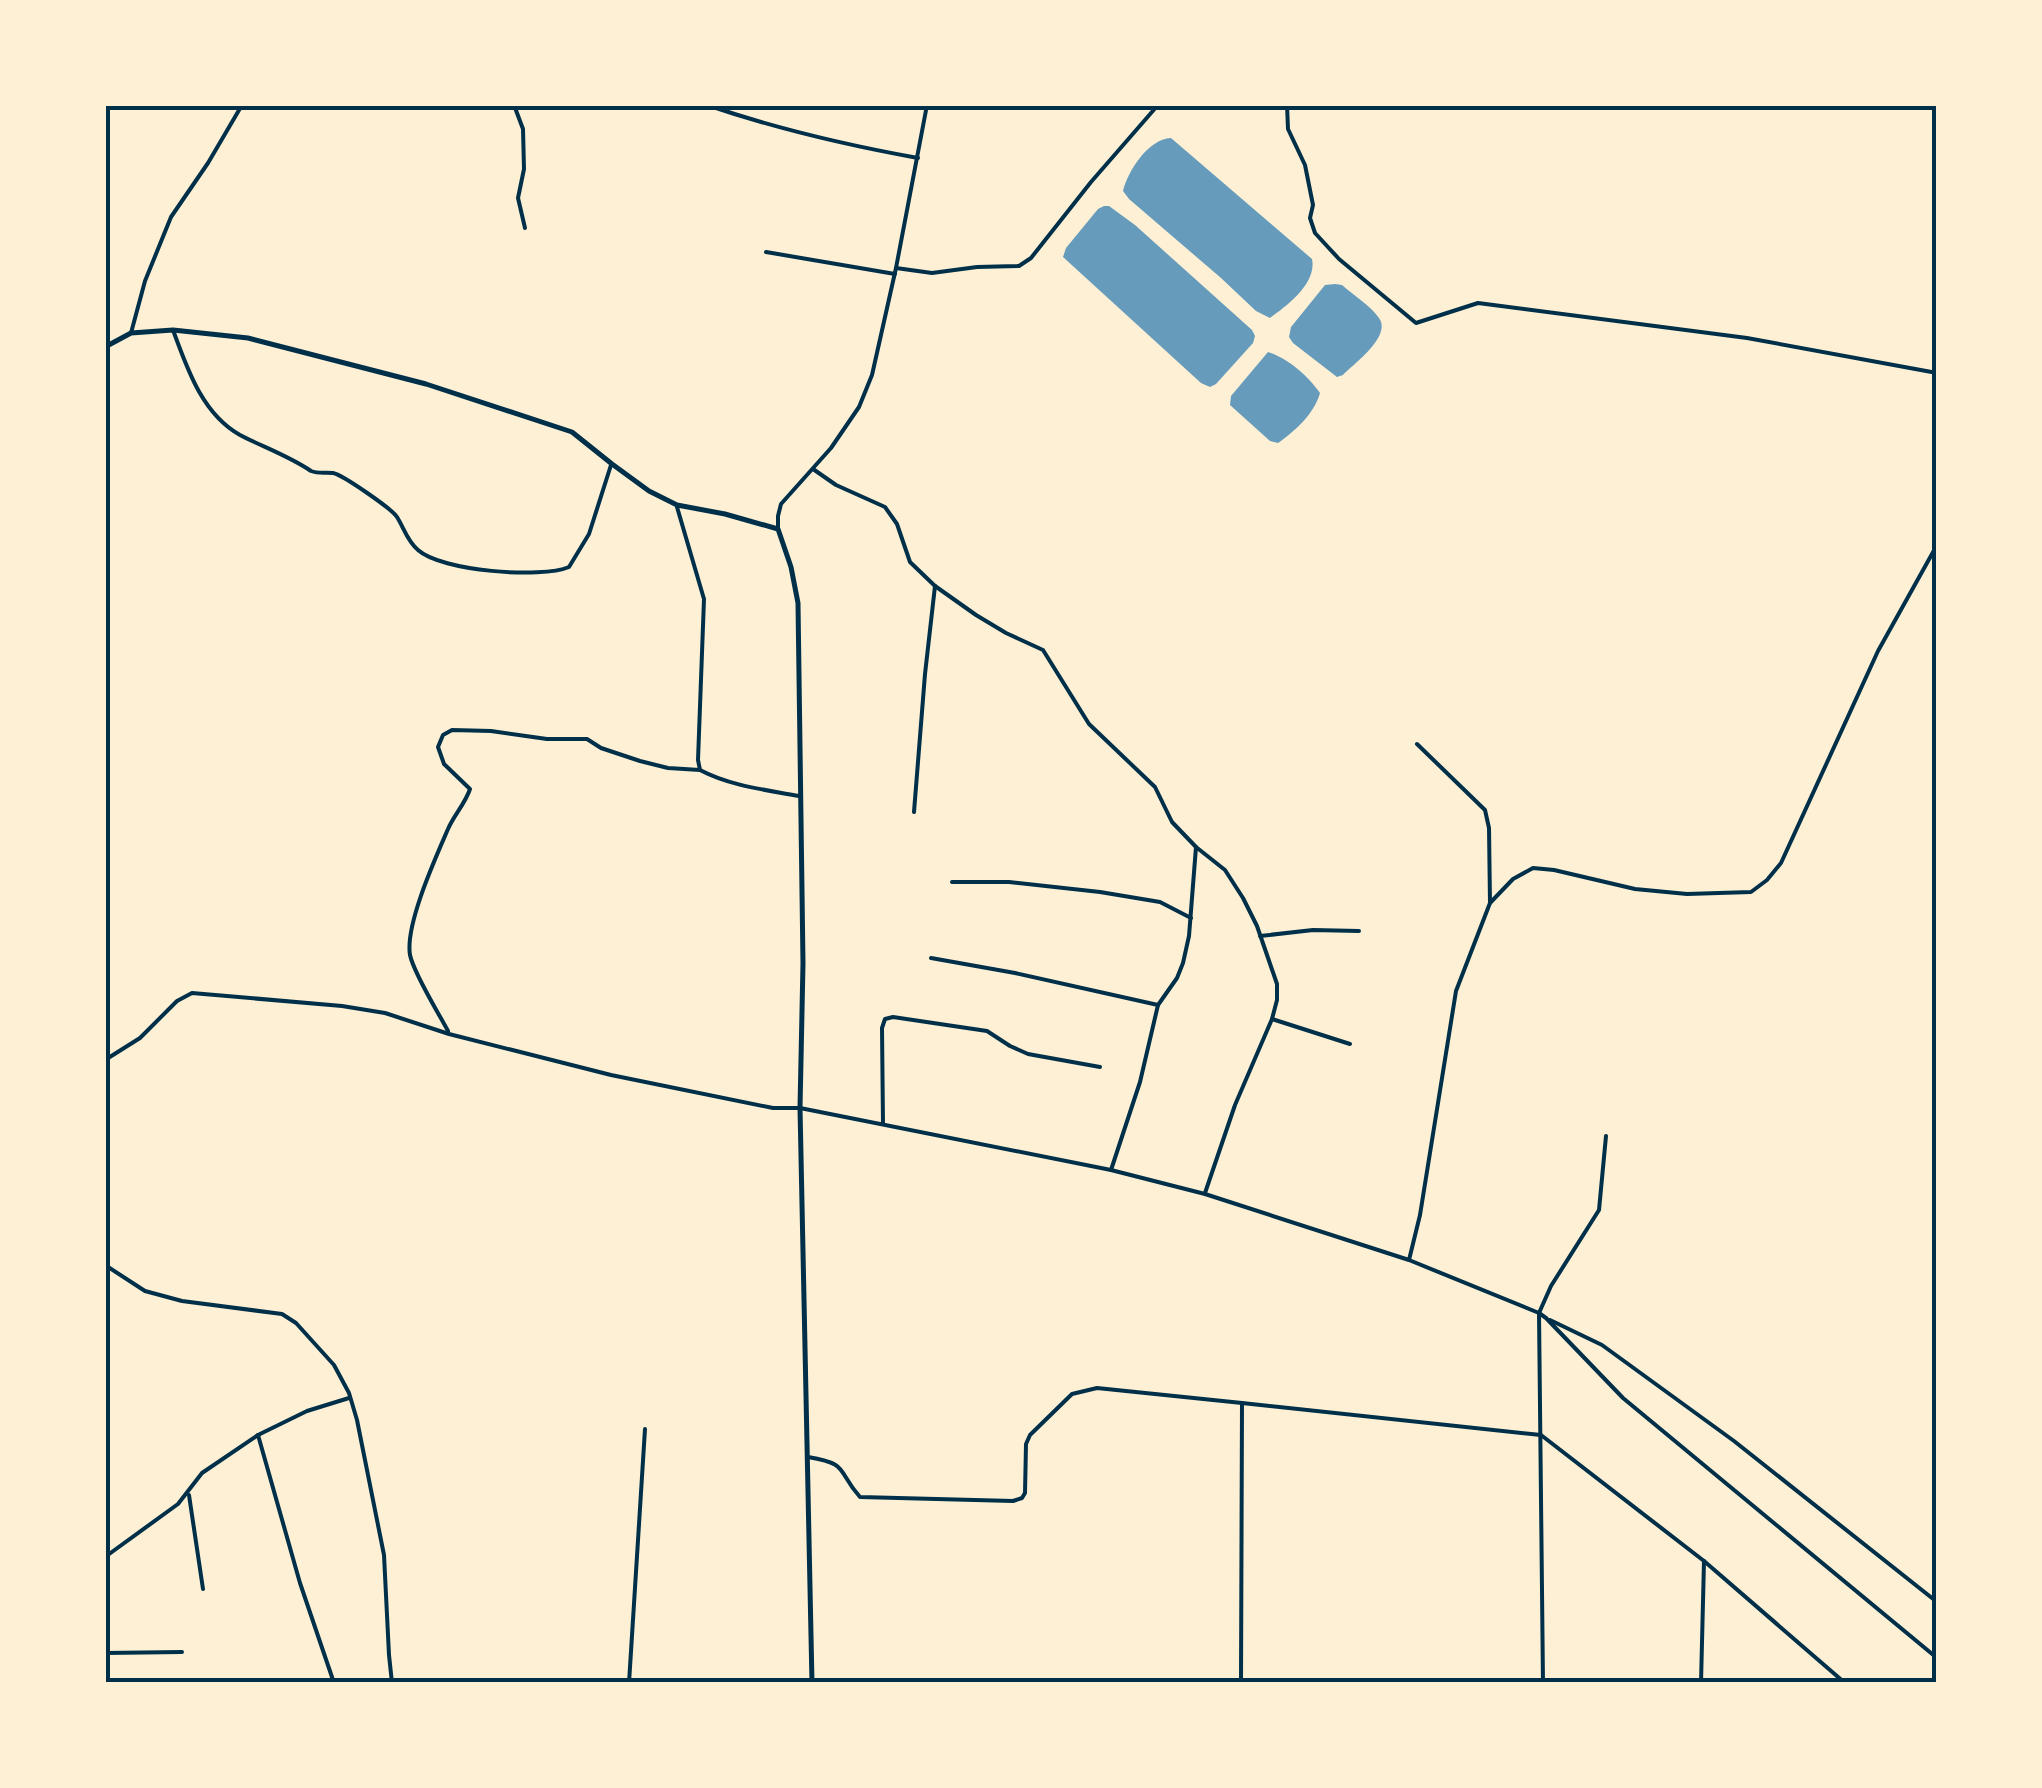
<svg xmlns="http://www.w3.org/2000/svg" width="2042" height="1788" viewBox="0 0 2042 1788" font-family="Roboto,sans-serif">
<rect width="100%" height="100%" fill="#fdf0d5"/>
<g fill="#669bbc">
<path d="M1171,138l141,121c5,24 -24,46 -42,59l-14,-7 -35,-33 -92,-79 -6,-8c5,-20 25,-52 48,-53z"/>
<path d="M1104,206h5l26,19 117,105 3,6 -2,7 -37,41 -6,3 -9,-4 -138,-126 3,-9 32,-39z"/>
<path d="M1335,284l7,1c11,10 28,20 37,33 13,18 -24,45 -36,57l-6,2 -44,-34 -4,-6 2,-10 34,-42z"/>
<path d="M1268,352c20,6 40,24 52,41 -6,21 -25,38 -42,50l-8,-2 -40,-36 1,-9z"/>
</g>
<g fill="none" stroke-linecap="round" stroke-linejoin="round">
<g stroke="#003049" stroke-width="4">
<path d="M514,105l9,24 1,40 -6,29 7,30"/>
<path d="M707,105c70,24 139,40 211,53"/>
<path d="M1287,105l1,24 17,36 8,40 -3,13 5,15 24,26 77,64 62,-20 269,35 190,35"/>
<path d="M1510,105h25"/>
<path d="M1645,105h2"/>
<path d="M766,252l129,22"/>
<path d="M896,268l36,5 45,-6 42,-1 12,-8 60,-76 67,-77"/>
<path d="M173,330c14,38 29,84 67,105 23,12 49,21 71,36 8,3 14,1 22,2 10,2 59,36 64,44 7,11 10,24 21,33 23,21 123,29 151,17l20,-33 22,-69"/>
<path d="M131,333l14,-52 26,-64 37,-54 34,-58"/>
<path d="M813,469l23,16 49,22 12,17 13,38 25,24 41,29 30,18 37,17 46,74 66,63 17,35 24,25 29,23 18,28 14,28 20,58v16l-5,19 -37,86 -30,88"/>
<path d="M677,507l27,92 -6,161 2,10c30,16 67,20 99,26"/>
<path d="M778,529v-13l3,-12 50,-56 28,-41 13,-32 24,-107 31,-163"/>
<path d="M1417,744l68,66 4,18 1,75"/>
<path d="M914,812l11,-138 10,-88"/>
<path d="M952,882h57l91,10 60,10 31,16"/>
<path d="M1260,936l53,-6 46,1"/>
<path d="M931,958l84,15 143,32"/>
<path d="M1272,1019l78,25"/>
<path d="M448,1031c-10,-19 -34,-57 -38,-76 -5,-30 25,-96 38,-126 6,-14 17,-25 22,-40l-26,-25 -6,-17 5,-12 9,-5 39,1 56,8h40l14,9 39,13 28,7 32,2"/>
<path d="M105,1060l35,-22 37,-37 15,-8 150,13 43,7 64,21 162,41 162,33h27l311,62 94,24 204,66 130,53 7,5 77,80 314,260"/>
<path d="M883,1124l-1,-96 3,-9 8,-2 94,14 23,15 18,8 72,13"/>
<path d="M1111,1170l29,-88 18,-77 19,-27 6,-15 6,-27 7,-89"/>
<path d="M1409,1260l11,-45 36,-224 34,-88 23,-24 20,-11 21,2 81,19 52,5 64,-2 16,-12 14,-17 97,-212 59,-106"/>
<path d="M105,1265l40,26 37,10 100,13 14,9 38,42 15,28 8,27 27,135 5,100 3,28"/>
<path d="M1550,1320l52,25 132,96 203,161"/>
<path d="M258,1435l42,148 34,100"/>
<path d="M808,1457c42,7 28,13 52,40l153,4 9,-3 3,-5 1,-49 4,-9 42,-41 25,-6 145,15"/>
<path d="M189,1495l14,94"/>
<path d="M105,1557l73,-53 24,-31 56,-38 49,-24 42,-13"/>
<path d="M105,1653l77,-1"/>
<path d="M629,1683l16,-254"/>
<path d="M1241,1683l1,-280 299,32 163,126 141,122"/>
<path d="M1543,1683l-4,-370 12,-27 48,-76 7,-74"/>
<path d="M1701,1683l3,-122"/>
</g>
<path stroke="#003049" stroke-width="5" d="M105,347l26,-14 42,-3 75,8 178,46 146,48 40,32 37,27 28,14 48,9 53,15 13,38 7,36 5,360 -3,145 12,575"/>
</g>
<rect width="2042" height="1788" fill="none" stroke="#fdf0d5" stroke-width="215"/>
<rect x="108" y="108" width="1826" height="1572" fill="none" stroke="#003049" stroke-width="4"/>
</svg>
